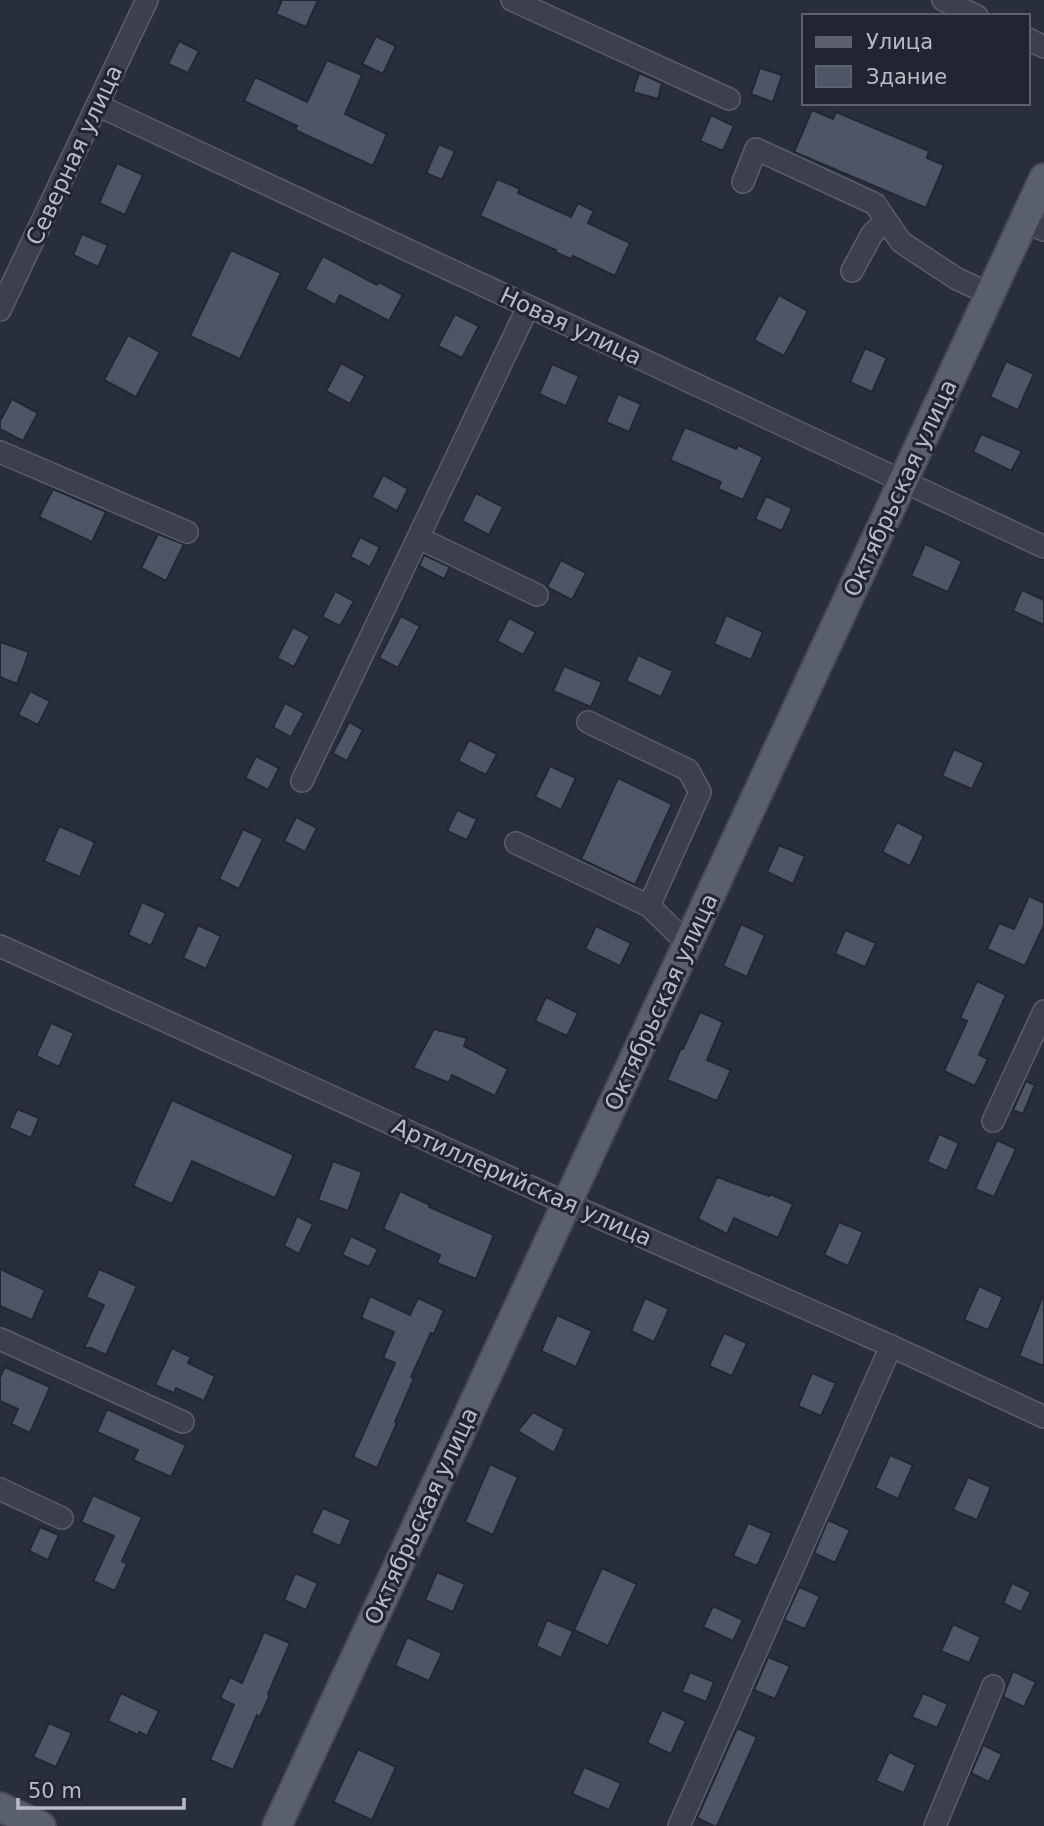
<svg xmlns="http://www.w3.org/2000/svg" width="1044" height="1826" viewBox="0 0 1044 1826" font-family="'DejaVu Sans',sans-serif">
<rect width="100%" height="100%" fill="#282e3c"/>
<g fill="#4e5564" stroke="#222733" stroke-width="2">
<path d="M282,0h36l-12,27 -30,-13z"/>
<path d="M376,36l20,10 -13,28 -21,-10z"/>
<path d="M179,41l20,10 -11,22 -20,-9z"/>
<path d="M327,60l35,15 -17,39 42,20 -14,32 -78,-36 2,-4 -53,-25 11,-24 52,25z"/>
<path d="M760,68l22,7 -9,27 -22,-8z"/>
<path d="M639,73l23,10 -4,16 -25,-7z"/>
<path d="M812,110l21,9 3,-7 93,39 -2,7 17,7 -18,43 -132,-56z"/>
<path d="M711,115l23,11 -11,25 -23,-10z"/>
<path d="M439,144l16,7 -13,29 -16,-7z"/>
<path d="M117,163l26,12 -18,40 -26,-12z"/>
<path d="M497,179l23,10 -2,4 53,24 7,-14 16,8 -6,12 42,20 -15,33 -42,-20 -2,3 -16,-7 1,-2 -76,-34z"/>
<path d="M82,234l26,11 -10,22 -25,-12z"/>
<path d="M231,250l50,23 -41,86 -50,-23z"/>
<path d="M323,256l54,29 2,-3 24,13 -14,26 -49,-26 -5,10 -30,-16z"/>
<path d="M779,295l29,16 -24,45 -30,-16z"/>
<path d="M455,314l24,12 -17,32 -24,-12z"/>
<path d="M128,335l32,17 -24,45 -32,-17z"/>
<path d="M865,348l22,10 -15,34 -22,-10z"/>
<path d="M1006,361l28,13 -16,36 -28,-13z"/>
<path d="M341,363l24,13 -15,28 -24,-13z"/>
<path d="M552,364l27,12 -13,30 -27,-12z"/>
<path d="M618,394l23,10 -12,28 -23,-10z"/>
<path d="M12,399l26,14 -15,28 -23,-12v-8z"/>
<path d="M685,427l51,22 2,-4 25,12 -20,43 -25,-11 3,-7 -51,-22z"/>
<path d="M981,434l41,17 -11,20 -38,-19z"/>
<path d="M383,475l25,14 -11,22 -25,-14z"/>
<path d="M53,489l53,23 -14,30 -53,-25z"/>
<path d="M476,493l27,14 -14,28 -27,-14z"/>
<path d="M766,496l26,12 -10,23 -27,-12z"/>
<path d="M158,534l26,10 -18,37 -25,-13z"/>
<path d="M360,537l20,10 -10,20 -20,-10z"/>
<path d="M925,544l37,17 -14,31 -37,-16z"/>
<path d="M424,555l26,12 -6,12 -25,-13z"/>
<path d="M561,560l25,13 -14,27 -25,-13z"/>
<path d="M1022,590l22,10v25l-31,-14z"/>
<path d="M335,591l19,10 -14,25 -18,-9z"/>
<path d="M726,615l37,17 -12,28 -37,-16z"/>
<path d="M401,616l19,10 -22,42 -19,-10z"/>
<path d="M509,618l27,14 -13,23 -26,-14z"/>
<path d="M293,627l17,9 -16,31 -17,-9z"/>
<path d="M0,642l29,10 -12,32 -17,-7z"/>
<path d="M638,655l35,16 -12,26 -35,-16z"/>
<path d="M564,666l38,16 -11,25 -38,-16z"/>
<path d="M30,691l20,10 -12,24 -20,-10z"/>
<path d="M285,703l19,10 -13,24 -18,-10z"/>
<path d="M349,722l14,8 -16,31 -14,-8z"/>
<path d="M469,740l28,14 -11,21 -28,-14z"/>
<path d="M954,749l30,14 -12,26 -30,-13z"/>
<path d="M256,756l23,12 -11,22 -23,-12z"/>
<path d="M550,766l26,12 -15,32 -26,-13z"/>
<path d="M618,778l54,26 -37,81 -54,-26z"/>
<path d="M457,810l20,9 -10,21 -20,-9z"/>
<path d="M296,817l21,11 -12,24 -21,-11z"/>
<path d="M897,822l27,14 -14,30 -28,-14z"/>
<path d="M59,826l36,16 -15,35 -36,-16z"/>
<path d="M243,829l20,10 -24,50 -20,-10z"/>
<path d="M779,845l26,11 -12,28 -26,-12z"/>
<path d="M1029,896l15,7v22l-19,41 -38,-17 12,-26 15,6z"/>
<path d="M142,902l24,11 -15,33 -23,-11z"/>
<path d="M741,924l24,11 -18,42 -24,-11z"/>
<path d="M198,925l23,11 -15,33 -23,-11z"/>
<path d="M596,926l35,17 -11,23 -35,-17z"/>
<path d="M845,930l31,13 -11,24 -30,-13z"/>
<path d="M977,981l29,14 -27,60 9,4 -13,27 -31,-15 23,-50 -7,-3z"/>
<path d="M546,997l32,16 -11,23 -32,-15z"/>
<path d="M700,1012l23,10 -16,38 24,10 -14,31 -50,-21 14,-32 2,1z"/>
<path d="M51,1023l23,10 -15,34 -23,-11z"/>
<path d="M434,1029l33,9 -3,8 44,23 -13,27 -43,-21 -3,8 -36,-15z"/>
<path d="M1026,1081l9,4 -12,29 -10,-4z"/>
<path d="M172,1100l122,55 -19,43 -83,-37 -20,43 -39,-18z"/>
<path d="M17,1109l22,9 -8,20 -22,-10z"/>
<path d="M939,1134l20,9 -12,28 -20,-9z"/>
<path d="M997,1140l19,9 -22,48 -19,-8z"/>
<path d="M333,1161l29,11 -14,39 -30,-11z"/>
<path d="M717,1177l52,19 1,-2 23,10 -15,34 -44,-20 -7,16 -29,-15z"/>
<path d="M400,1191l30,14 -1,2 65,28 -18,44 -39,-16 3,-8 -57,-26z"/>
<path d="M297,1216l16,8 -14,30 -15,-8z"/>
<path d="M839,1222l24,10 -15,34 -24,-11z"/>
<path d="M351,1236l27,13 -9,18 -27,-12z"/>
<path d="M0,1269l45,21 -13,30 -32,-14z"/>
<path d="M99,1269l38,17 -31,69 -15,-7h-7l20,-43 -18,-8z"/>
<path d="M979,1286l24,11 -15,33 -24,-10z"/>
<path d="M370,1296l40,19 8,-17 26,12 -10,24 -3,-1 -20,44 3,1 -19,44 2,1 -20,45 -24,-11 42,-94 -12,-5 11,-26 -33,-14z"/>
<path d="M1043,1296h1v70l-25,-10z"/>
<path d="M645,1298l24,11 -15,33 -23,-11z"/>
<path d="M557,1315l35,16 -16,36 -35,-16z"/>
<path d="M724,1333l23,10 -15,33 -23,-10z"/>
<path d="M172,1348l19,9 -3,6 27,13 -11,25 -28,-13 -2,5 -19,-8z"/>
<path d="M5,1367l45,20 -20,46 -19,-9 7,-15 -18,-8v-24z"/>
<path d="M812,1373l24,10 -15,33 -23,-10z"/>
<path d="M107,1409l79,36 -15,32 -38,-17 5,-10 -41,-18z"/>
<path d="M533,1412l32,17 -11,24 -36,-22z"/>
<path d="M890,1455l23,10 -15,34 -23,-11z"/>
<path d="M490,1464l28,13 -25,58 -28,-13z"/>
<path d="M968,1477l23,10 -14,33 -24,-10z"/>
<path d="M93,1495l49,22 -20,44 5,3 -12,27 -22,-10 21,-45 -33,-14z"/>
<path d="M323,1508l28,12 -11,26 -29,-13z"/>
<path d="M828,1520l22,10 -15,33 -21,-10z"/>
<path d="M748,1523l24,10 -15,33 -24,-10z"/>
<path d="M40,1527l19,8 -11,25 -19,-9z"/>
<path d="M602,1568l35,16 -29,62 -34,-16z"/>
<path d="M437,1572l28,12 -12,28 -28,-12z"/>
<path d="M295,1573l23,10 -12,27 -22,-10z"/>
<path d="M1012,1583l19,9 -10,20 -18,-9z"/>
<path d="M799,1587l21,9 -15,33 -21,-9z"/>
<path d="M713,1606l30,14 -10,21 -30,-14z"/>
<path d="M547,1620l26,11 -12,27 -25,-12z"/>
<path d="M953,1624l28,13 -12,26 -28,-12z"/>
<path d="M264,1632l26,11 -22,51 2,1 -10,22 -3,-2 -24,55 -23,-10 24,-55 -14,-7 10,-21 12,6z"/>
<path d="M407,1637l35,16 -13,28 -34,-15z"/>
<path d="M768,1657l22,9 -15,33 -21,-9z"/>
<path d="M1013,1671l23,11 -12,25 -21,-10z"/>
<path d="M690,1672l24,10 -8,20 -24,-10z"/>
<path d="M121,1693l38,18 -12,25 -8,-4 -1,3 -30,-14z"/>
<path d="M923,1693l25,11 -11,24 -25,-11z"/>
<path d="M662,1710l24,11 -15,33 -24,-11z"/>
<path d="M49,1723l23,10 -16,34 -23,-10z"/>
<path d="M737,1728l20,9 -40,89h-3l-17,-8z"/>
<path d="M983,1745l19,9 -13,28 -18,-9z"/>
<path d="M358,1749l38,18 -24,53 -39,-18z"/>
<path d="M889,1752l27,13 -12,28 -28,-12z"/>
<path d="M584,1767l37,16 -12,27 -37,-16z"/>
</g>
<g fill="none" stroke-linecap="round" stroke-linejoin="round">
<defs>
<g id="minor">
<path d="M512,0l217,99"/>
<path d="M943,0l34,16"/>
<path d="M1028,39l16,8"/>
<path d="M97,105l947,442"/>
<path d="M743,182l13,-33 119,55 26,38 56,37 33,15"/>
<path d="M1024,221l20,9"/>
<path d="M852,271l20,-37 14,-13"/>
<path d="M0,310l147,-310"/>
<path d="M0,452l187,80"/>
<path d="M419,538l118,57"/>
<path d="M588,722l100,48 12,22 -51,114"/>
<path d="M302,781l226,-474"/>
<path d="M516,843l133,63 39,38"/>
<path d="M0,946l566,257 325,143 153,71"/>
<path d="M993,1121l51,-110"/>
<path d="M0,1339l183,83"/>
<path d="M0,1489l62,29"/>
<path d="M679,1826l212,-480"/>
<path d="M935,1826l58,-140"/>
</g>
<g id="major">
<path d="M0,1807l41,19"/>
<path d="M277,1826l767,-1648"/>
</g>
</defs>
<use href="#minor" stroke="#595e6a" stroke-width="24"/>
<use href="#major" stroke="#444955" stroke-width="32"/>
<use href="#minor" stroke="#3b404c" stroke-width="21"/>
<use href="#major" stroke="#595f6c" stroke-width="28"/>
</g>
<g text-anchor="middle" stroke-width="6" stroke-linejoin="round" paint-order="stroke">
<g font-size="23" fill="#b7bcc7" stroke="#202531">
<text transform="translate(74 155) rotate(-65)" y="8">Северная улица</text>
<text transform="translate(571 326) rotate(25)" y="8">Новая улица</text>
<text transform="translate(900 488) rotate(-65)" y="8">Октябрьская улица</text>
<text transform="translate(661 1002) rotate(-65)" y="8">Октябрьская улица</text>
<text transform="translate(522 1182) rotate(24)" y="8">Артиллерийская улица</text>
<text transform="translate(421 1516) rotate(-65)" y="8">Октябрьская улица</text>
</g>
</g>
<rect x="802" y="14" width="228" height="91" fill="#202531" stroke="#5c616d" stroke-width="2"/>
<rect x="816" y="37" width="35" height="10" fill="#595f6c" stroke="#5c616d" stroke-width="2"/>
<text x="866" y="49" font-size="21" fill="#b7bcc7">Улица</text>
<rect x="816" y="66" width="35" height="21" fill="#4e5564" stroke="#5c616d" stroke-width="2"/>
<text x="866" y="84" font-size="21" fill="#b7bcc7">Здание</text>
<path d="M18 1798v10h166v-10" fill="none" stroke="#b7bcc7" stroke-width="3.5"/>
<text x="28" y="1798" font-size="21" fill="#b7bcc7" stroke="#202531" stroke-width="5" paint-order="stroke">50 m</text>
</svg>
